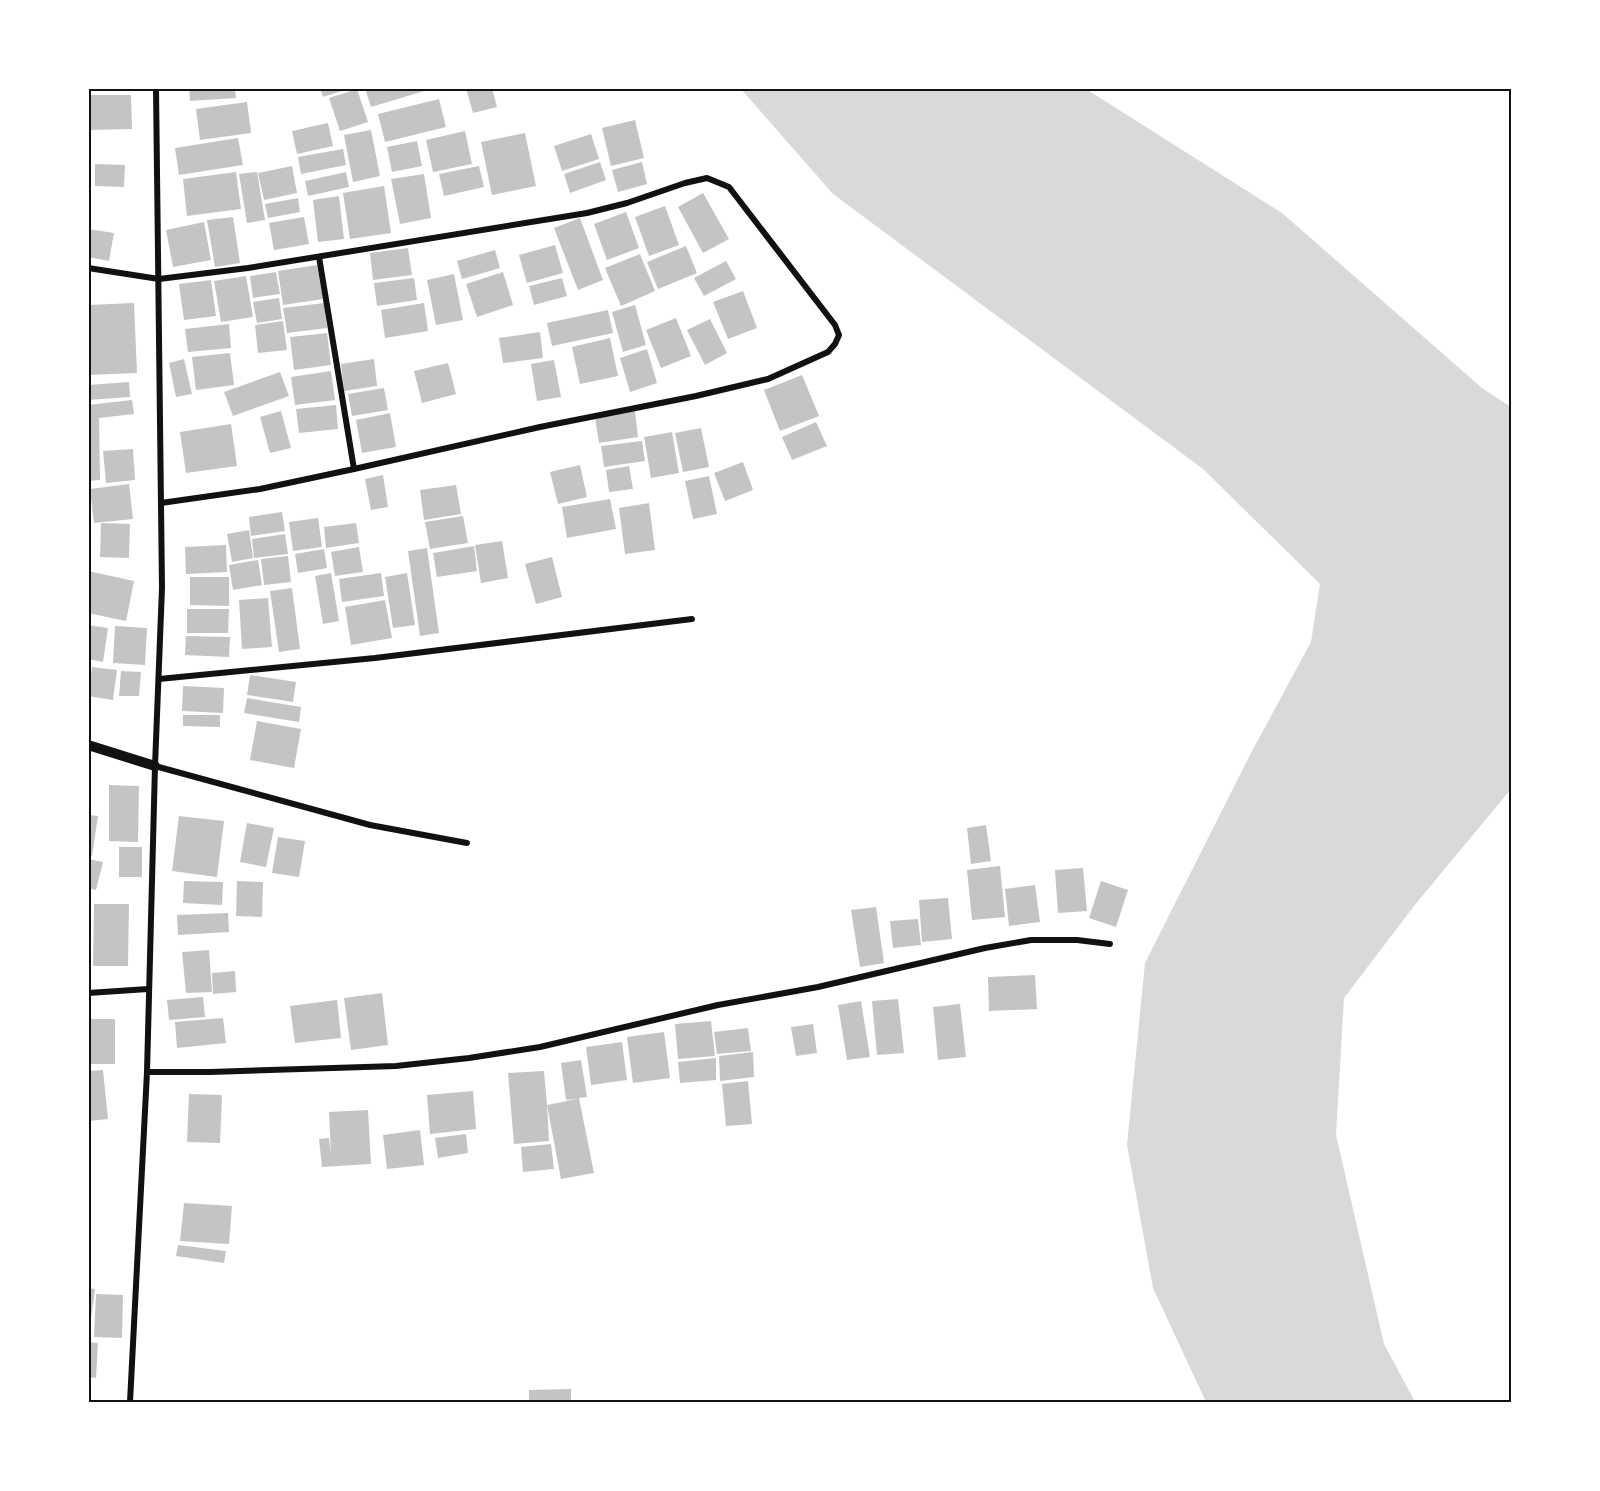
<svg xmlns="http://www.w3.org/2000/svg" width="1600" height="1491" viewBox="0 0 1600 1491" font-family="'Work Sans',sans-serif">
<rect width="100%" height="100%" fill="#fff"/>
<path fill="#d9d9d9" d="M741,89h345l196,124 200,175 29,19v382l-97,117 -70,92 -8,137 48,209 31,58h-209l-53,-114 -26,-143 18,-182 106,-210 60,-111 9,-58 -117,-115 -370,-275z"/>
<g fill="#c4c4c4">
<path d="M189,88h46l1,10 -46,3z"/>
<path d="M320,88h28v1l-25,8z"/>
<path d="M365,88h66v1l-60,18z"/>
<path d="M466,88h26l5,19 -24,6z"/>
<path d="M357,89l11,33 -28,9 -11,-33z"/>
<path d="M88,95h43l1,34 -44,1z"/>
<path d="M439,99l7,28 -61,15 -7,-28z"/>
<path d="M247,102l4,31 -51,7 -4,-31z"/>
<path d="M635,120l9,38 -33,8 -9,-38z"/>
<path d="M328,123l5,23 -36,8 -5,-23z"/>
<path d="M371,130l9,46 -27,6 -9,-47z"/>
<path d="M465,131l7,33 -39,8 -7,-32z"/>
<path d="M525,133l11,53 -44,9 -11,-53z"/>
<path d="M591,134l8,25 -37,12 -8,-25z"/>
<path d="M238,138l5,27 -64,10 -4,-27z"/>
<path d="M417,141l5,25 -30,6 -5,-25z"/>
<path d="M343,149l3,16 -45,9 -3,-17z"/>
<path d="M600,162l6,18 -36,13 -6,-19z"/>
<path d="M642,162l5,22 -29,8 -6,-22z"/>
<path d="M95,164l30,1 -1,22 -29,-1z"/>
<path d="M292,166l5,27 -33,7 -6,-27z"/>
<path d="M479,166l5,21 -40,9 -5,-22z"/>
<path d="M236,172l5,37 -54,7 -4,-37z"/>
<path d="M257,172l8,48 -18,3 -8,-49z"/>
<path d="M346,172l3,15 -41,9 -3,-15z"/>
<path d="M424,174l7,44 -31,6 -9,-45z"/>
<path d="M384,186l7,47 -41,6 -7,-46z"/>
<path d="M703,193l26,46 -26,14 -25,-46z"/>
<path d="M339,196l5,43 -26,3 -5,-42z"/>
<path d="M298,198l2,14 -32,6 -3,-14z"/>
<path d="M665,206l14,39 -30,11 -14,-39z"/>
<path d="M626,212l13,36 -32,12 -13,-36z"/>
<path d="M233,217l7,46 -25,4 -8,-47z"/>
<path d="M304,217l5,27 -35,6 -5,-27z"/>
<path d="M580,218l23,62 -25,10 -24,-62z"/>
<path d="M204,222l7,38 -38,7 -7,-37z"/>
<path d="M88,229l26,4 -5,28 -21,-4z"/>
<path d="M555,245l8,28 -36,10 -8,-28z"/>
<path d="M686,246l11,27 -39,16 -11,-27z"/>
<path d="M408,248l4,27 -39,5 -3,-27z"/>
<path d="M495,250l5,18 -38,11 -5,-18z"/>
<path d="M640,254l15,37 -34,15 -16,-38z"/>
<path d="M726,261l10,18 -32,17 -10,-18z"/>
<path d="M317,265l6,34 -40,6 -5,-34z"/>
<path d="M276,272l4,22 -27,4 -3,-22z"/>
<path d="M503,272l10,33 -36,12 -11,-33z"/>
<path d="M454,274l9,46 -27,5 -9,-45z"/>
<path d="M246,276l7,41 -32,5 -7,-41z"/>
<path d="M414,278l3,22 -40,6 -3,-23z"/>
<path d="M562,278l5,18 -33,9 -5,-19z"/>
<path d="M211,280l5,36 -32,4 -5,-36z"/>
<path d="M743,291l14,37 -29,11 -15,-37z"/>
<path d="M279,298l3,21 -25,4 -4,-21z"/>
<path d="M134,303l3,70 -49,2v-70z"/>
<path d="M324,303l3,25 -40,5 -4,-25z"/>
<path d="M424,303l4,28 -43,7 -4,-28z"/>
<path d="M635,305l11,40 -23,7 -11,-40z"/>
<path d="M608,310l5,23 -61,13 -5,-23z"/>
<path d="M676,318l15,38 -30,12 -15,-38z"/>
<path d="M710,319l17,34 -22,12 -18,-35z"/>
<path d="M283,321l4,29 -29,3 -3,-28z"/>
<path d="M229,324l2,24 -43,4 -3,-23z"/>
<path d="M540,332l3,26 -40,5 -4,-25z"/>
<path d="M327,333l4,32 -37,5 -4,-33z"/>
<path d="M610,338l8,38 -38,8 -8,-37z"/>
<path d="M647,349l10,34 -27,9 -10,-34z"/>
<path d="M230,353l4,32 -38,5 -4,-33z"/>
<path d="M184,359l8,35 -16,3 -7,-34z"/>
<path d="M374,359l3,27 -33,5 -3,-27z"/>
<path d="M554,360l7,37 -24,4 -6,-37z"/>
<path d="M448,363l8,31 -34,9 -8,-32z"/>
<path d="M331,371l4,29 -40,5 -4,-28z"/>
<path d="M280,372l9,24 -56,20 -9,-24z"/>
<path d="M802,375l17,41 -39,15 -16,-41z"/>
<path d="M129,382l1,15 -42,3v-15z"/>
<path d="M384,388l4,22 -36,6 -4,-22z"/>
<path d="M132,400l2,14 -35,4 1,62 -12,1v-76z"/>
<path d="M336,405l2,24 -39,4 -3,-24z"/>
<path d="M281,411l10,37 -21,5 -10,-36z"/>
<path d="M635,411l3,26 -39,6 -4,-26z"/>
<path d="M390,413l6,34 -34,6 -6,-33z"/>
<path d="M816,422l11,24 -35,14 -10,-23z"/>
<path d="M231,424l6,42 -51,7 -6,-41z"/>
<path d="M701,428l8,39 -26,5 -8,-39z"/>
<path d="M672,432l7,41 -28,5 -7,-41z"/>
<path d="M642,441l3,20 -41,6 -3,-21z"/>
<path d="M133,449l2,31 -29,3 -3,-32z"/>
<path d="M743,462l10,28 -28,11 -11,-28z"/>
<path d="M580,465l7,32 -29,7 -8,-32z"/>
<path d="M629,466l4,23 -24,3 -3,-22z"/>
<path d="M383,475l5,32 -17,3 -6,-31z"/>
<path d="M709,476l8,38 -24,5 -8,-38z"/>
<path d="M129,484l4,35 -39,4 -4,-34z"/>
<path d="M456,485l5,29 -37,6 -4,-30z"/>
<path d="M610,499l6,30 -49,9 -5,-31z"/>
<path d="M649,503l6,47 -30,4 -6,-46z"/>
<path d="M282,512l3,19 -34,5 -2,-19z"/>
<path d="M463,516l5,27 -38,6 -5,-27z"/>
<path d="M318,518l4,29 -29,4 -4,-29z"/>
<path d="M101,523l29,1 -1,34 -29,-1z"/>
<path d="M356,523l3,20 -33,5 -2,-21z"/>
<path d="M249,530l4,28 -21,4 -5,-28z"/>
<path d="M285,534l3,20 -34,4 -2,-19z"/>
<path d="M502,541l6,37 -27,5 -6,-38z"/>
<path d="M226,545l1,27 -41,2 -1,-27z"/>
<path d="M474,546l3,25 -40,6 -4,-24z"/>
<path d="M359,547l4,25 -28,4 -4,-24z"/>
<path d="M427,548l12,85 -19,3 -12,-85z"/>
<path d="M324,549l3,19 -29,5 -3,-19z"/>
<path d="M288,556l3,26 -27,3 -3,-26z"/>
<path d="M552,557l10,40 -26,7 -11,-40z"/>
<path d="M258,560l4,25 -29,5 -4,-25z"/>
<path d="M88,571l46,10 -8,40 -38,-8z"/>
<path d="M331,573l8,48 -16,3 -8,-48z"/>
<path d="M381,573l3,23 -42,6 -3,-23z"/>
<path d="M407,573l8,52 -22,3 -8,-51z"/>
<path d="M190,577h39v29l-39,-1z"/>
<path d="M292,588l8,61 -21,3 -9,-61z"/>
<path d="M268,598l4,49 -30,2 -3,-49z"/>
<path d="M385,600l7,38 -41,7 -6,-38z"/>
<path d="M187,609h42l-1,24h-41z"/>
<path d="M88,625l20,3 -5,34 -15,-3z"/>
<path d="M115,626l32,2 -2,37 -32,-2z"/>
<path d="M186,636l44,1 -1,20 -44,-2z"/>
<path d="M92,667l25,3 -4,30 -25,-4z"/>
<path d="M121,671l20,1 -2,24h-20z"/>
<path d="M250,675l46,7 -3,20 -46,-7z"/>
<path d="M183,686l41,2 -1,25 -41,-2z"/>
<path d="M247,698l54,9 -2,15 -55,-9z"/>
<path d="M183,715h37v12l-37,-1z"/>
<path d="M257,721l44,8 -7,39 -44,-8z"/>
<path d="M109,785l30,1 -1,56 -29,-1z"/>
<path d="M88,815l10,1 -6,40 -4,-1z"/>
<path d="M179,816l45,5 -7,56 -45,-6z"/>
<path d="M247,823l27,5 -8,39 -26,-5z"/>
<path d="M986,825l5,36 -20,3 -4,-36z"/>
<path d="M278,837l27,4 -6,36 -27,-4z"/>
<rect x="119" y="847" width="23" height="30"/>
<path d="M88,859l15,3 -7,28 -8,-2z"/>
<path d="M1000,866l5,51 -33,3 -5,-50z"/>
<path d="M1083,868l4,43 -29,2 -3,-43z"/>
<path d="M184,881l39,1 -1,23 -39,-2z"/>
<path d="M237,881l26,1 -1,35 -26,-1z"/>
<path d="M1101,881l27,9 -12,37 -27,-9z"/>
<path d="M1035,885l5,37 -31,4 -4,-37z"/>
<path d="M948,898l4,41 -30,3 -3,-42z"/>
<path d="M94,904h35l-1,62h-35z"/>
<path d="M876,907l8,56 -24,4 -9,-57z"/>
<path d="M228,913l1,19 -51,3 -1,-20z"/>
<path d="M918,919l3,26 -28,3 -3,-27z"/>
<path d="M209,950l3,42 -26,1 -4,-41z"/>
<path d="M235,971l1,21 -23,2 -1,-21z"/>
<path d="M1035,975l2,34 -48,2 -1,-34z"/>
<path d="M382,993l6,52 -37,5 -7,-52z"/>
<path d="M203,997l2,20 -36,3 -2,-20z"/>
<path d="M898,999l6,54 -27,2 -5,-54z"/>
<path d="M337,1000l4,38 -46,5 -5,-37z"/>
<path d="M861,1001l9,56 -23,3 -9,-55z"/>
<path d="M960,1004l6,53 -28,3 -5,-53z"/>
<path d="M223,1018l3,25 -49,5 -2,-26z"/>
<rect x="88" y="1019" width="27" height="45"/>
<path d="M711,1021l4,35 -37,3 -3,-35z"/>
<path d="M813,1024l4,29 -21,3 -5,-29z"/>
<path d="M748,1028l3,23 -34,3 -3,-22z"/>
<path d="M664,1032l6,46 -37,5 -6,-46z"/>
<path d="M622,1042l5,38 -36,5 -5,-38z"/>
<path d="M753,1052l1,25 -34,4 -1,-25z"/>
<path d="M716,1058v22l-36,3 -2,-21z"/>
<path d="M581,1060l6,37 -8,1 15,75 -33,6 -14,-74 2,36 -35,3 -6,-71 36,-2 3,34 30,-6 -11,1 -5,-37z"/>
<path d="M103,1070l5,49 -20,2v-50z"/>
<path d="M748,1081l4,43 -26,2 -4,-42z"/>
<path d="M473,1091l3,38 -46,5 -3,-39z"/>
<path d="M189,1094l33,1 -2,48 -33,-1z"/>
<path d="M368,1110l3,54 -49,3 -3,-28 10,-1 2,17 -2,-43z"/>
<path d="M420,1130l4,35 -37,4 -4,-34z"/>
<path d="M466,1134l2,19 -30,5 -3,-20z"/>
<path d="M551,1144l3,25 -31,3 -2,-25z"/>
<path d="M184,1203l48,3 -3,38 -49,-3z"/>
<path d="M178,1245l48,6 -2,12 -48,-7z"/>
<path d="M88,1288l7,1 -5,37h-2z"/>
<path d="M96,1294l27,1 -1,43 -28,-1z"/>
<path d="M88,1342l10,1 -2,35 -8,-1z"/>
<path d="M571,1389v13h-42v-12z"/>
</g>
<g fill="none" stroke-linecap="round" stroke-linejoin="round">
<g stroke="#111" stroke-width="6">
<path d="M319,257l35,212"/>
<path d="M88,268l71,11 89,-11 339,-55 40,-10 58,-20 22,-5 22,9 106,138 4,10 -4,9 -7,8 -60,27 -72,17 -156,31 -186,42 -94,20 -99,14"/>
<path d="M159,679l216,-21 317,-39"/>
<path d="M155,766l215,59 97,18"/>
<path d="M88,993l60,-4"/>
<path d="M147,1072h63l186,-6 73,-8 71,-11 178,-42 100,-18 167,-39 46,-8h46l33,4"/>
<path d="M130,1402l17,-330 8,-306 7,-178 -6,-500"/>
</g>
<path stroke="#111" stroke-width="10" d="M88,745l67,21"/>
</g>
<rect width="1600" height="1491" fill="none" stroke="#ffffff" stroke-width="180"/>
<rect x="90" y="90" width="1420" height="1311" fill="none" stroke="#111" stroke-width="2"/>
</svg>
